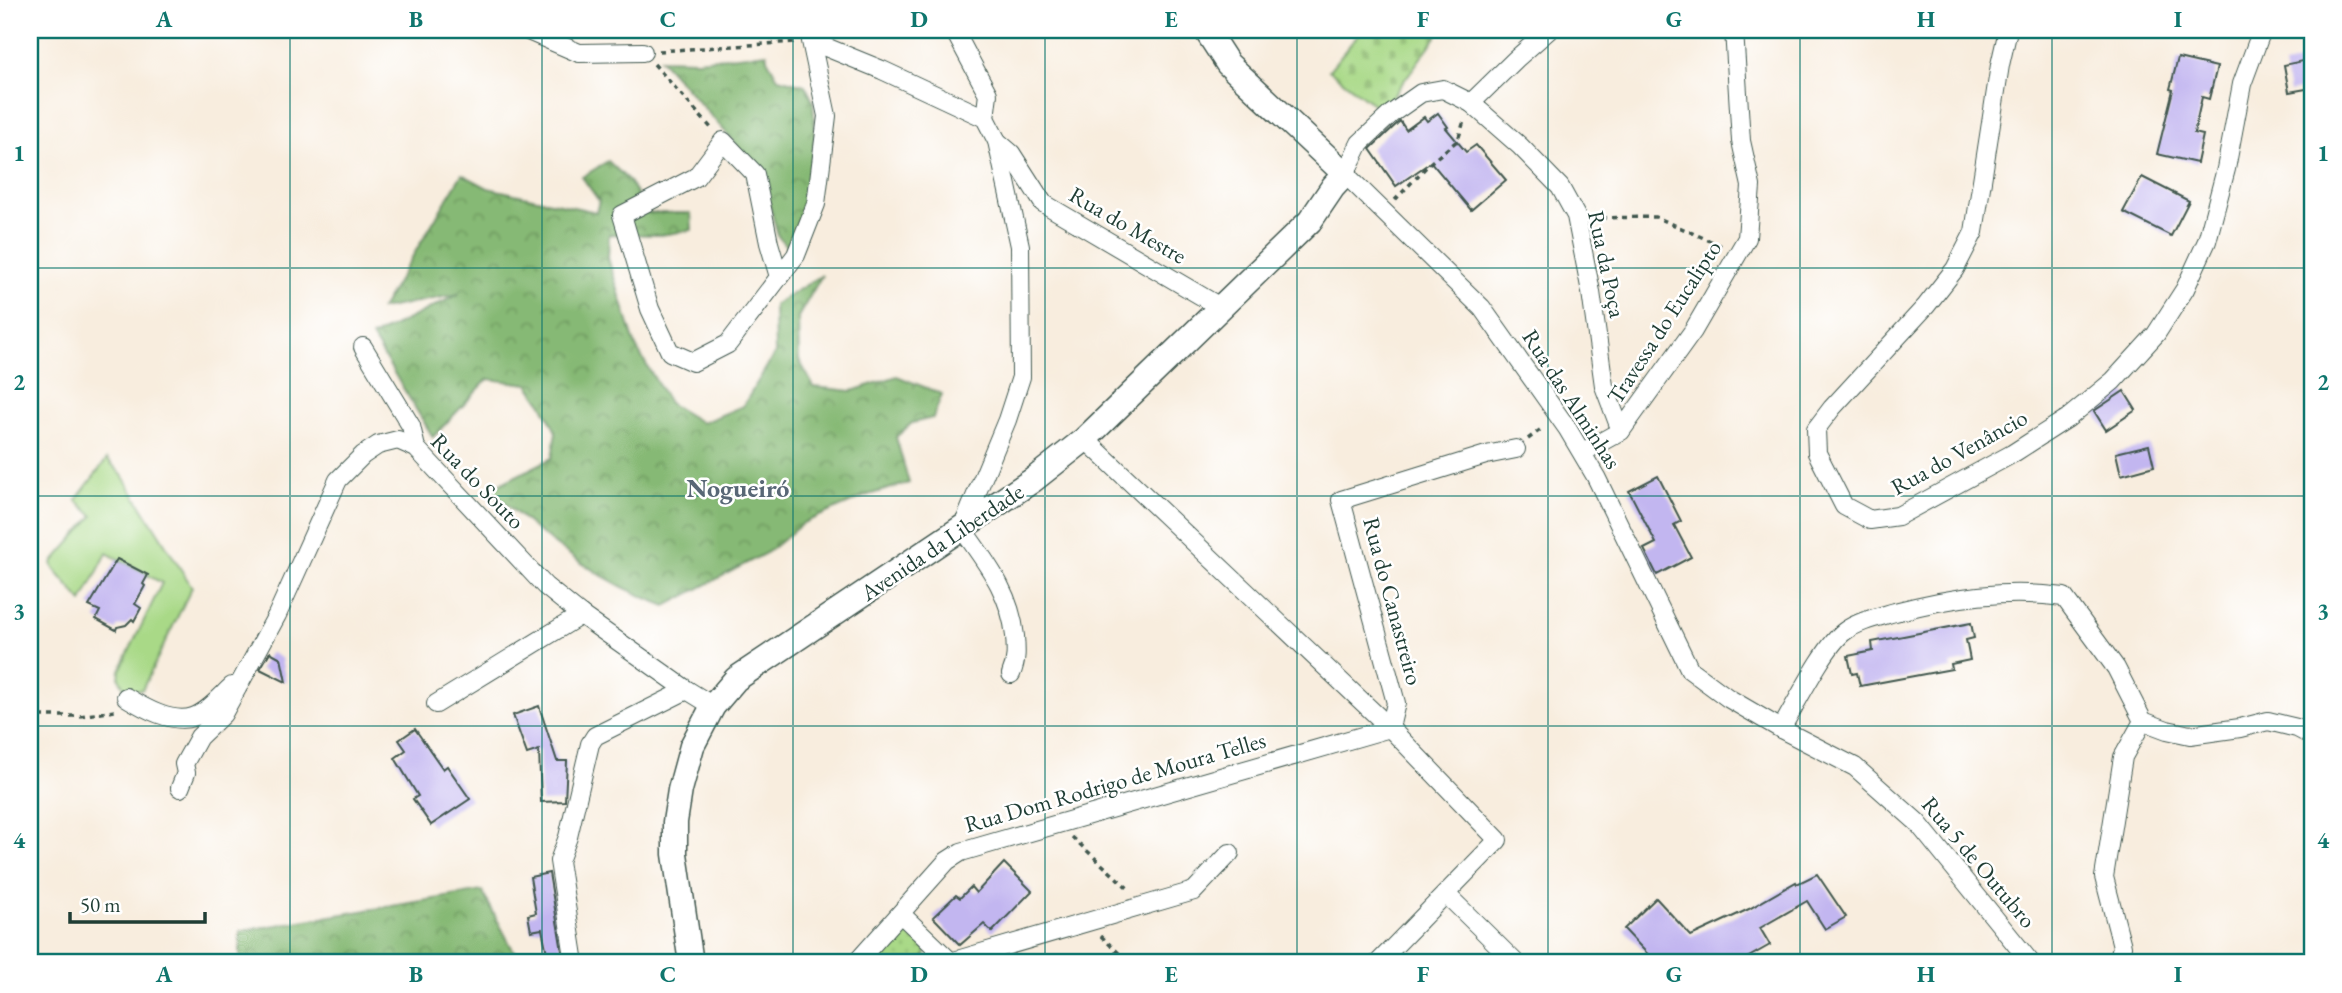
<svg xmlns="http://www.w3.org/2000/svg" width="2342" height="993" viewBox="0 0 2342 993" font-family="'EB Garamond',serif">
<defs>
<pattern id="grass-dots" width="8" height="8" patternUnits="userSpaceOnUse" patternTransform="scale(1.75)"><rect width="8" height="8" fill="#a9d987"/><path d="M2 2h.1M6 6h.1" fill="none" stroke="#91bb75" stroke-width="1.8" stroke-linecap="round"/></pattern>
<pattern id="forest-crowns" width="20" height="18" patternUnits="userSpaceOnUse" patternTransform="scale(1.75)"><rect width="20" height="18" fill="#86b974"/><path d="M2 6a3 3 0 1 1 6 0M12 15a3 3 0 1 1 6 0" fill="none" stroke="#6d9860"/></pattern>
<pattern id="cemetery-stones" width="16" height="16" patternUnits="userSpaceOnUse" patternTransform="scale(1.75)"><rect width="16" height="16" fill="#a9d987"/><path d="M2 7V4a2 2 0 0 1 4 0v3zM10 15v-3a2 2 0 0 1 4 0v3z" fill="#91bb75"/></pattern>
</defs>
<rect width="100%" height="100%" fill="#fff"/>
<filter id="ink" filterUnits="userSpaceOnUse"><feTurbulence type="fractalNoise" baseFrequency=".0143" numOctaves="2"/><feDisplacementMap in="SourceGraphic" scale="14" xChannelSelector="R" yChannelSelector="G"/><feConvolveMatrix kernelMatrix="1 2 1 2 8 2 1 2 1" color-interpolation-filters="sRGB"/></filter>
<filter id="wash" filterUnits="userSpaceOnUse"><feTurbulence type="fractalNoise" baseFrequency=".00686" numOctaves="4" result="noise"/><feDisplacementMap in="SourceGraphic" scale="28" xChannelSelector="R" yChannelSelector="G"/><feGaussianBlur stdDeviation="1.57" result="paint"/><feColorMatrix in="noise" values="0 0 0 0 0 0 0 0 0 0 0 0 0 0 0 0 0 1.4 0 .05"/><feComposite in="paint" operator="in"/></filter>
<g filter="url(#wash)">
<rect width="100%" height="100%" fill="#f8edde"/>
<path fill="url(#grass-dots)" stroke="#648b5e" stroke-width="2" d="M901,928h4l19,19 2,4 -1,7 -11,5h-50l33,-34z"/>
<g fill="url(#forest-crowns)" stroke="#527b54" stroke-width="2">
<path d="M767,53v6l11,19 27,7 8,16 2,32 -9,75 -16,43 -12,-15 -13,-48 -33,-49 -72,-80 37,1z"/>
<path d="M608,161l20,19 21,33h42l1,17 -31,5 -52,-1 -1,24 28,89 33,56 33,20 41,-17 32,-53 -1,-48 48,-30 -24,42 1,43 15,27 38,4 45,-15 45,18 -9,24 -21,5 -16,14 13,46 -41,12 -65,28 -35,29 -102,54c-66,-24 -126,-69 -176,-117l62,-31 4,-26 -14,-28 -14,-20 -40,-5 -55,58 -61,-100 87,-43 -78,15 81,-135 26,14 108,24 3,-11 -17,-24z"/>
<path d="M482,891l38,72h-280v-32z"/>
</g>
<path fill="url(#cemetery-stones)" stroke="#648b5e" stroke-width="2" d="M1362,30h79l-59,81 -53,-41z"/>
<path fill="#a9d987" stroke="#648b5e" stroke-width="2" d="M107,459l15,16 70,112 -50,103h-17l-6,-12 1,-8 42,-87 -55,-30 -25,49 -28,-33 -2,-6 41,-47 -17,-16z"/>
<g id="blocks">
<g fill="#c2b6f0">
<path d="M2178,58l39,9 -8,32 -7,-2 -8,36 9,2 -6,28 -40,-9 16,-64 -3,-1z"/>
<path d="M2312,59v29l-23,4 -5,-27z"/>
<path d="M1438,113l10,14 -2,1 20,24 10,-7 30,35 -35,30 -40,-48 -35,24 -26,-37 30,-28 6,9 18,-13 3,4z"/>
<path d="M2142,177l47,24 -18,35 -48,-24z"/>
<path d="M2124,391l12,19 -30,20 -12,-19z"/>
<path d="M2149,445l5,21 -33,9 -5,-22z"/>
<path d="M1658,476l23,45 -7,4 17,32 -34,18 -13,-26 12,-6 -27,-52z"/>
<path d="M117,559l31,16 -5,9 2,2 -10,18 6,4 -7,13 -2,-2 -6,6 -9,2 -1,3 -20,-11 4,-8 -11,-5z"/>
<path d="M1971,623l3,15 -8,2 4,20 -19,4 1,5 -92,17 -3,-13 -5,1 -4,-18 25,-5 -1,-9z"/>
<path d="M270,652l11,6 5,24 -26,-13z"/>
<path d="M539,706l18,55h10l-2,40 -24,1 -2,-52 -12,4 -14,-39z"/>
<path d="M415,729l28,40 4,-3 23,33 -39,26 -18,-26 5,-3 -23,-38 11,-8 -7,-10z"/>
<path d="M1004,863l28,28 -40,41 -8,-8 -24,21 -27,-28 23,-22 4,3 11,-11 5,6z"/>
<path d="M549,873l15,90h-15l-7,-34 -11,2 -3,-16 8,-2 -6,-36z"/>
<path d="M1817,874l29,43 -21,12 -18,-28 -47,27 10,17 -32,18h-82l-32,-34 32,-31 35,38 58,-27 47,-27 1,2z"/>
</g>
</g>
</g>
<g filter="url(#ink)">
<use href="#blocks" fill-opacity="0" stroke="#40574e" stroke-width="2"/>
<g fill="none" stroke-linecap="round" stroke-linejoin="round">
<defs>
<g id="street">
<path d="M526,30l53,23 64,-1"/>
<path d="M954,30l34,64 -3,24"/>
<path d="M1549,30l-33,29 -45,44 -28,-14 -22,4 -30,21 -31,29 -15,31 137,134 85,120 29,49 94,193 38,28 53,31 74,38 62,55 114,141"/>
<path d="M2008,30l-8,35 -26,167 -19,37 -29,37 -94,102 -16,21 1,24 27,53 26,14 28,-4 114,-62 56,-36 45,-37 43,-47 29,-45 22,-48 19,-72 16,-85 20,-54"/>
<path d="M1471,103l49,43 40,41 16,29 15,76 13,94 17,45"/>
<path d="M997,141l14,12 32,50 177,104"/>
<path d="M779,277l-10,-34 -14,-69 -32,-33 -27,36 -74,38 28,94 20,43 23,10 35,-18 68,-89 20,-51 11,-88 -16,-75 71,29 103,48 12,23 23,105 1,131 -14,43 -44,106"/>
<path d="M363,347l48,79 5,22"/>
<path d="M1085,439l305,289 108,112 -120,123"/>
<path d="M1583,452l38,-21 72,-100 54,-93 4,-52 -10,-45 -7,-111"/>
<path d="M961,527c25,36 49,64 54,109 1,13 2,25 -4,38"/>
<path d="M126,697c18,11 46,27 67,20 15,-5 28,-21 39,-31"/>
<path d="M436,704l145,-89"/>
<path d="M2143,721l24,9 23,5 50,-7 28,-7 29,7 15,8"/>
<path d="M1390,728l6,-25 -55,-203 145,-45 30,-6"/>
<path d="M1781,729c14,-23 44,-84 64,-98 14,-10 33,-14 50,-19 57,-15 110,-23 169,-15l52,71 27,53"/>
<path d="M180,788l6,-15 -2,-9 15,-27 24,-23 54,-99 61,-135 25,-25 15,-10 20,-5 18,8 129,138 36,29 106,75 26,16"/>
<path d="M1446,894l70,69"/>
<path d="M901,914l50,48"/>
<path d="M575,963l-16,-102 9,-24 22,-93 5,-8 92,-46"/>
<path d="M856,963l91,-102 14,-9 429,-124"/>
<path d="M947,963l247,-72 36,-38"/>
<path d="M2118,963l4,-17 -18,-69 19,-120 20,-36"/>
</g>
<path id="secondary" d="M691,963l-16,-109v-32l5,-32 12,-44 21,-40 23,-27 297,-199 52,-41 225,-218 23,-34 12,-13 -117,-110 -22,-34"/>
</defs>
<use href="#street" stroke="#40574e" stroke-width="20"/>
<use href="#secondary" stroke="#40574e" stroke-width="27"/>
<g stroke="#40574e" stroke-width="3.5" stroke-dasharray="5 5" stroke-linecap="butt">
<path d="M659,51l136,-9"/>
<path d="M654,64l58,65"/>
<path d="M1395,200l35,-37 28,-23 6,-19"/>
<path d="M1592,218l64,-1 66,29"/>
<path d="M1528,439l16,-12"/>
<path d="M30,716h50l35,-5"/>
<path d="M1072,837l59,54"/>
<path d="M1101,936l28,27"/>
</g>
<use href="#street" stroke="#fff" stroke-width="18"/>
<use href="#secondary" stroke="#fff" stroke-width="24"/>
</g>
</g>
<path fill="none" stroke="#0f766e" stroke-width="2" stroke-opacity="0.55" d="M290,30v933M542,30v933M793,30v933M1045,30v933M1297,30v933M1548,30v933M1800,30v933M2052,30v933M30,268h2282M30,496h2282M30,726h2282"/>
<g text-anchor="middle" stroke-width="5" stroke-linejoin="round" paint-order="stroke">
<g font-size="23" fill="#1f3d34" stroke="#fff">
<text transform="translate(1128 225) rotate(30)" y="8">Rua do Mestre</text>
<text transform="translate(1607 264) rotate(78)" y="8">Rua da Poça</text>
<text transform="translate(1664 322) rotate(-57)" y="8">Travessa do Eucalipto</text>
<text transform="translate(1572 399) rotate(57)" y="8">Rua das Alminhas</text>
<text transform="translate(1959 452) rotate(-29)" y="8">Rua do Venâncio</text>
<text transform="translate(478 481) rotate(46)" y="8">Rua do Souto</text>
<text transform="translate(942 542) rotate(-34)" y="8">Avenida da Liberdade</text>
<text transform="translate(1393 601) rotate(75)" y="8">Rua do Canastreiro</text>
<text transform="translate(1115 782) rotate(-16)" y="8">Rua Dom Rodrigo de Moura Telles</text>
<text transform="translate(1979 862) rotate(50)" y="8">Rua 5 de Outubro</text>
</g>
<g font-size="26" font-weight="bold" fill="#586776" stroke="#fff">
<text x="738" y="497">Nogueiró</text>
</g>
</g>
<rect width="2342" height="993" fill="none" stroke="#fff" stroke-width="77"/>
<path d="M70 912v10h135v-10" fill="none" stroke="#1f3d34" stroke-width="3.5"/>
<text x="80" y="912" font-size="21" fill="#1f3d34" stroke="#ffffff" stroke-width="5" paint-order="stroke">50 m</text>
<rect x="38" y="38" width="2266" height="916" fill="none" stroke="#0f766e" stroke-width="2.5"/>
<g font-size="23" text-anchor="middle" font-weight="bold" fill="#0f766e">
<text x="164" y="27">A</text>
<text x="416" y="27">B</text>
<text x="668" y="27">C</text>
<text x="919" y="27">D</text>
<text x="1171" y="27">E</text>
<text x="1423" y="27">F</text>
<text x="1674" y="27">G</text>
<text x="1926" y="27">H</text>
<text x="2178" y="27">I</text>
<text x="19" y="161">1</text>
<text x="2323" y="161">1</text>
<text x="19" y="390">2</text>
<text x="2323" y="390">2</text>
<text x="19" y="619">3</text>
<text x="2323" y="619">3</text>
<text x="19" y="848">4</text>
<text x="2323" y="848">4</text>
<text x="164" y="982">A</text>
<text x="416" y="982">B</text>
<text x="668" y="982">C</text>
<text x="919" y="982">D</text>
<text x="1171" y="982">E</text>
<text x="1423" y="982">F</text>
<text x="1674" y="982">G</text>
<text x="1926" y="982">H</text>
<text x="2178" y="982">I</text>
</g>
</svg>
